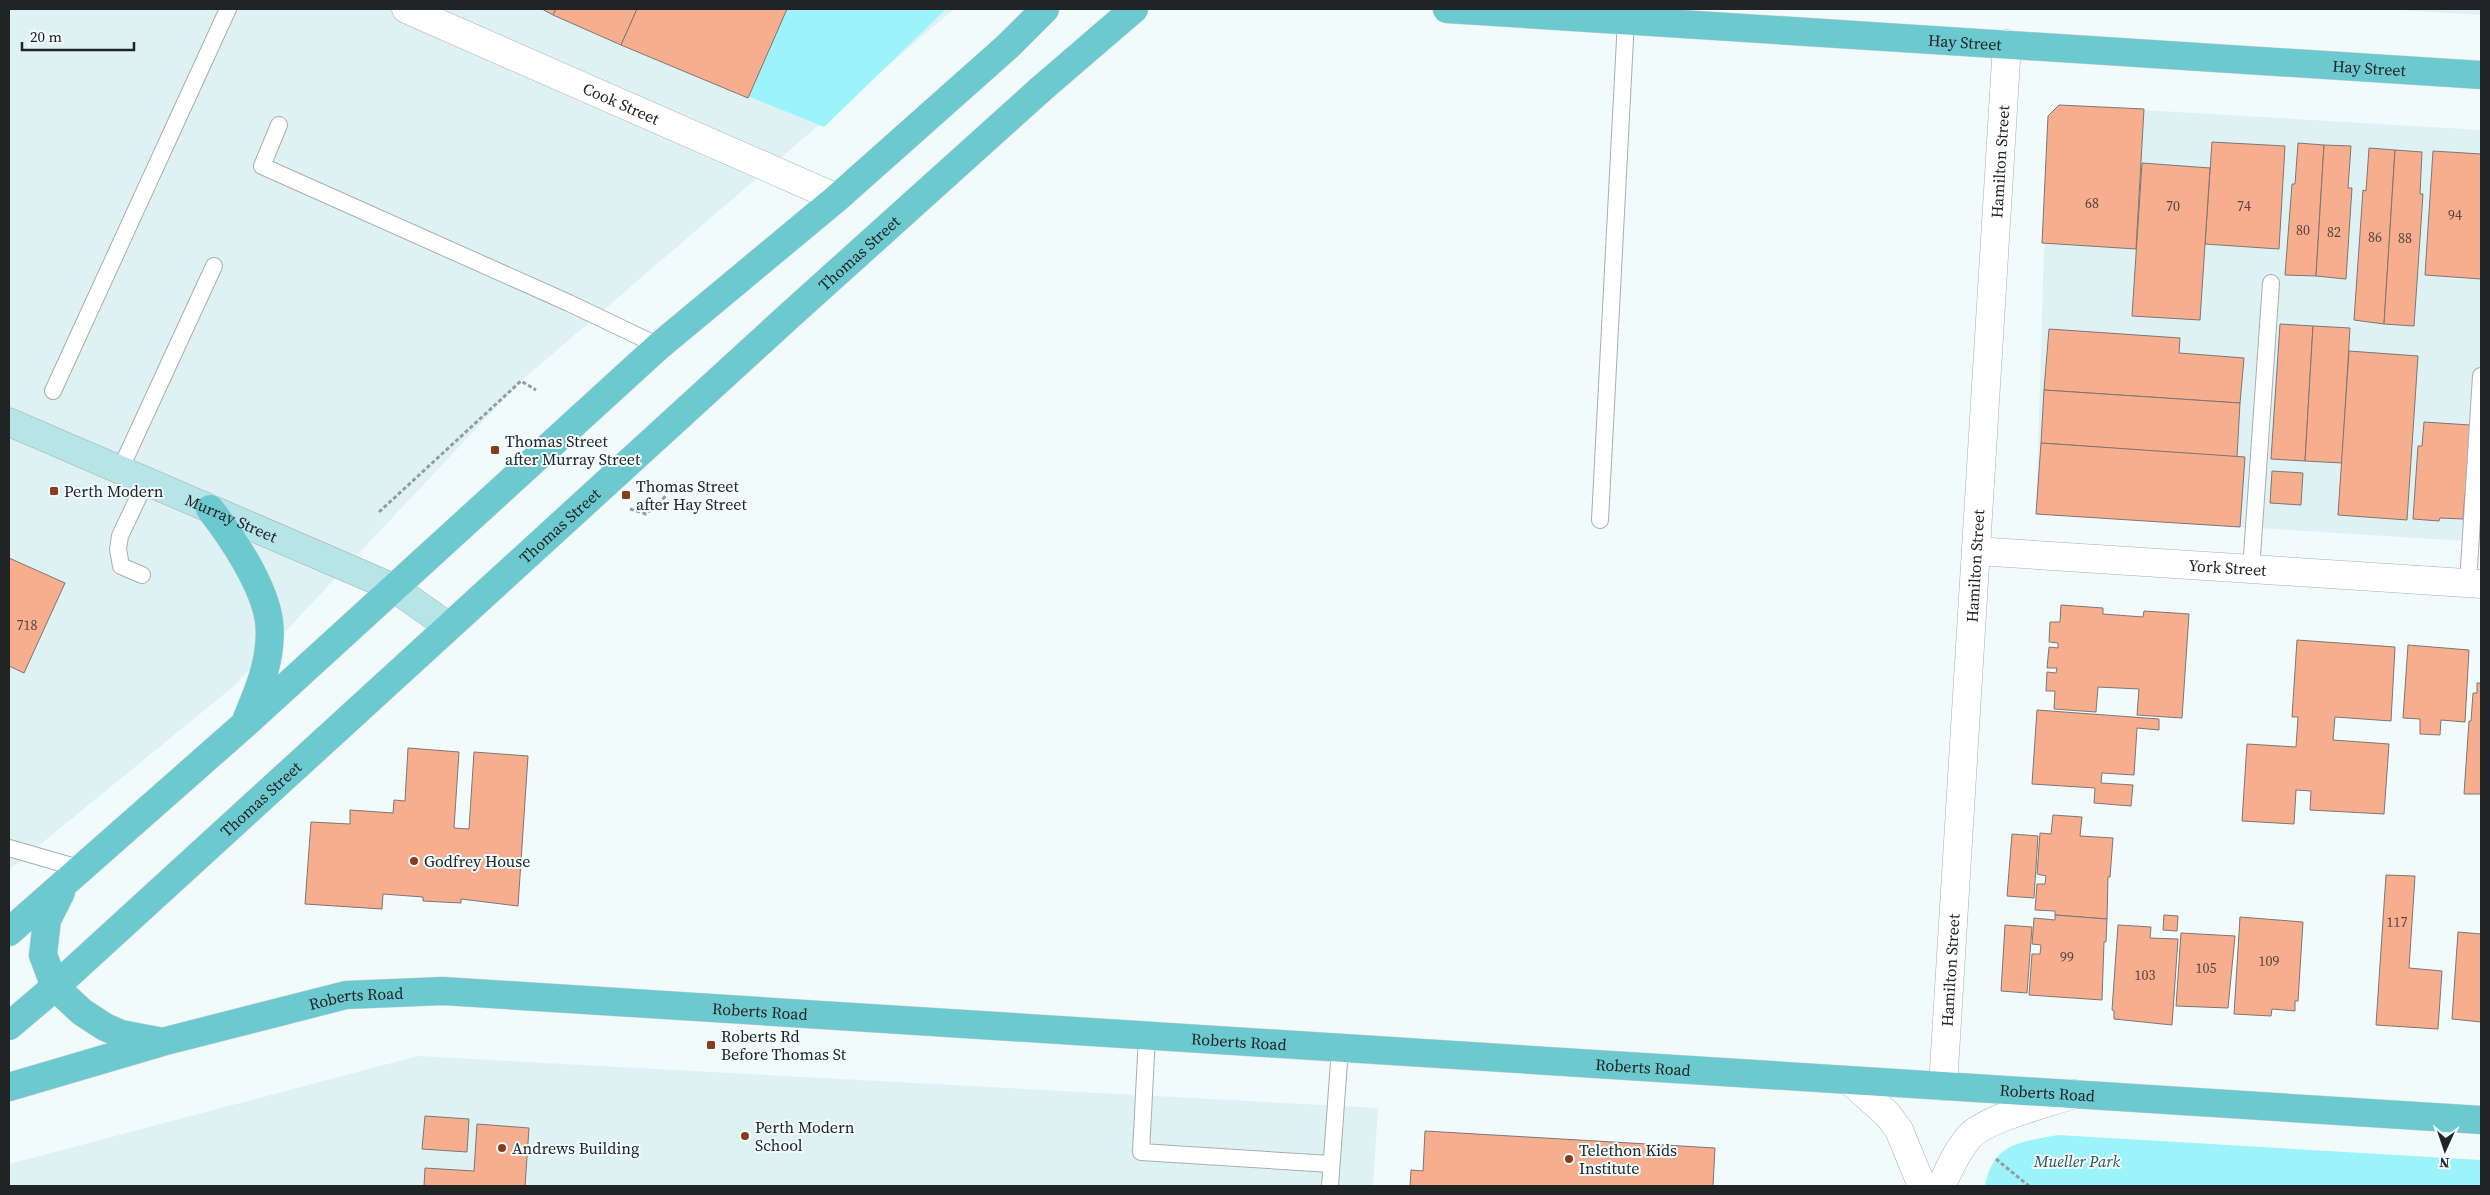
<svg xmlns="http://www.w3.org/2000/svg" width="2490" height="1195" viewBox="0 0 2490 1195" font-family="'Source Serif 4',serif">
<rect width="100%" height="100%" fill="#f1fbfc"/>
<g fill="#def2f4">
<path d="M9,9h945l-433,372 -287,305 -225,184z"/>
<path d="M2379,9h102v6z"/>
<path d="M2059,105l422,25v412l-445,-28 12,-398z"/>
<path d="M418,1056l960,52 -5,78h-1364v-22z"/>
</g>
<g fill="#9df3fb">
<path d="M783,9h163l-122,118 -81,-33z"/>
<path d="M2058,1135l423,25v26h-496c9,-44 34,-43 73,-51z"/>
</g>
<g fill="#f6ae8f" stroke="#7e7672">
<path d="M542,9h14l-3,6z"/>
<path d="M556,9h81l-16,36 -68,-30z"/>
<path d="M637,9h150l-39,89 -127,-53z"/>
<path d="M2059,105l85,4 -8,140 -94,-6 6,-127z"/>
<path d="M2212,142l73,4 -6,103 -74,-5z"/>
<path d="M2298,143l26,2 -8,131 -31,-1 7,-91h3z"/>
<path d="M2324,145l27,1 -3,42h4l-6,91 -30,-3z"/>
<path d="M2369,148l26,2 -11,174 -30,-4 9,-130 3,1z"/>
<path d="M2395,150l27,2 -2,42h3l-9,132 -30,-2z"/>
<path d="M2433,151l48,3v125l-56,-4z"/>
<path d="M2142,163l68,5 -10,152 -68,-4z"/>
<path d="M2280,324l33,2 -8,135 -34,-2z"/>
<path d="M2313,326l37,2 -8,135 -37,-2z"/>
<path d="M2049,329l131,9 -1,15 65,5 -4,45 -196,-13z"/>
<path d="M2349,351l69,5 -11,164 -69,-5z"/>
<path d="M2044,390l196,13 -3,54 -196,-14z"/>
<path d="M2424,422l46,3 -1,69h-4l-2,25 -23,-1 -1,3 -26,-2 5,-73h4z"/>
<path d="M2041,443l204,14 -5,70 -204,-13z"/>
<path d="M2272,471l31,2 -2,32 -31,-2z"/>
<path d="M9,558l56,25 -41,90 -15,-7z"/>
<path d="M2061,605l42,3v6l40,3 1,-6 45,3 -7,104 -45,-3 2,-26 -41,-2 -2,25 -42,-3 1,-18h-9l1,-19 9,1 1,-5h-10l2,-21 9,1v-5l-9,-1 1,-20h10z"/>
<path d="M2297,640l98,7 -4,74 -56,-4 -2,23 56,4 -5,70 -74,-4 1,-19 -15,-1 -2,34 -52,-3 5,-77 49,3 2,-30h-6z"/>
<path d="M2408,645l61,5 -4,72 -24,-2 -1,15 -20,-1v-15l-17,-1z"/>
<path d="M2477,683h4v111h-17l5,-73h2l2,-28h4z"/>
<path d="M2037,710l122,9v11l-22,-2 -3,47 -32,-2 -1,10 32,2 -2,21 -37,-3 1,-15 -63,-4z"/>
<path d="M408,748l51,4 -5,76 15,1 5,-77 54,4 -10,150 -57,-7v4l-38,-2v-4l-40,-3 -1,15 -77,-5 6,-82 39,2v-14l43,3 1,-13 11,1z"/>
<path d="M2053,815l29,2 -2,19 33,2 -3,39h-2l-1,42 -52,-4v-4l-20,-1 2,-26h8l1,-8 -9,-2 3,-41 11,1z"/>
<path d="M2012,834l26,2 -4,62 -27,-2z"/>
<path d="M2386,875l29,1 -6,92 33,3 -4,58 -62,-4z"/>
<path d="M2055,915l52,4 -1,23h-2l-2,58 -73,-5 3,-41h8l1,-9 -9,-1 2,-26 21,2z"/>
<path d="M2164,915l14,1 -1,15 -14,-1z"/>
<path d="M2240,917l63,5 -5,79h-3v10l-23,-2 -1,7 -37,-2z"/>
<path d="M2005,925l27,2 -5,66 -26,-2z"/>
<path d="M2118,925l33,2 -1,11 28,1 -6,86 -58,-6v-8l-2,-1z"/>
<path d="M2458,932l23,2v88l-29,-3z"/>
<path d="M2181,933l54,3 -7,72 -52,-2z"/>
<path d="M425,1116l44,3 -2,33 -45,-3z"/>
<path d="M477,1124l52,4 -4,58h-101l1,-18 49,3z"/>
<path d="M1425,1131l290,17 -2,38h-303l1,-16 12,1z"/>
</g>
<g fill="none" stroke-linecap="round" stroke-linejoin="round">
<defs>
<g id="lane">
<path d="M279,125l-17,41 307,137 90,43"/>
<path d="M53,391l175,-382"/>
<path d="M120,470l94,-204"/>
<path d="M1600,520l26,-500"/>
<path d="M2251,570l20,-287"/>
<path d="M142,575l-21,-9 -3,-17 2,-13 26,-55"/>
<path d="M2468,583l13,-207"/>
<path d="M9,848l73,21"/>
<path d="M1147,1036l-6,116 190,12"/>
<path d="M1330,1186l10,-138"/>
</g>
<g id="street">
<path id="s1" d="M406,9l431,189"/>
<path id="s2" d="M1976,551l505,33"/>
<path d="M1850,1081l38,34 11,15 23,56"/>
<path id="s3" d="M1943,1086l64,-1042"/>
<path d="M1941,1186c8,-16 16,-36 29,-50 19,-19 77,-32 104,-42"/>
</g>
<g id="secondary">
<path id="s4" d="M9,422l385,166 54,38"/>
</g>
<g id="primary">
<path id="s5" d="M1447,9l1034,66"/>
<path d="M210,509c22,28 54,76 59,112 4,34 -9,67 -22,97"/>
<path d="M61,892l-14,28 -4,35 12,32 27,25 23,15 16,7 37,7"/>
<path d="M9,932l236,-208 414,-378 178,-148 171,-152 37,-37"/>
<path id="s6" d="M9,1026l46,-39 734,-671 252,-227 93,-80"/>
<path id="s7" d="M9,1087l153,-45 184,-47 97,-4 2038,129"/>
</g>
</defs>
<use href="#lane" stroke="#a5afb0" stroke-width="18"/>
<use href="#street" stroke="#a5afb0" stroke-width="29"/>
<use href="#secondary" stroke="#a5afb0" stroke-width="29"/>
<use href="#primary" stroke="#d7d8d8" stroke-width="29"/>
<g stroke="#959c9d" stroke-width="3" stroke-dasharray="4 2.5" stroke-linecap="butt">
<path d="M630,509l16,5 20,-18"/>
<path d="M379,512l142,-131 15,9"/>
<path d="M1996,1159l33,27"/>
</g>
<use href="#lane" stroke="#fff" stroke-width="16"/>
<use href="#street" stroke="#fff" stroke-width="28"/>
<use href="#secondary" stroke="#b6e4e7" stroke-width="28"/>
<use href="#primary" stroke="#6dc9d0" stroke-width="28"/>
</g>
<g fill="#853e1b" stroke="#f1fbfc" stroke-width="2">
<rect x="490" y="445" width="10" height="10" rx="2.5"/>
<rect x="49" y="486" width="10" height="10" rx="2.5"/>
<rect x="621" y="490" width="10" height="10" rx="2.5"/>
<circle cx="414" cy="861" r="5"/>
<rect x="706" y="1040" width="10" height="10" rx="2.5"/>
<circle cx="745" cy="1136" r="5"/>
<circle cx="502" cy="1148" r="5"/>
<circle cx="1569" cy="1159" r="5"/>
</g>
<g text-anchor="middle" stroke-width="4" stroke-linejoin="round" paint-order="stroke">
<g font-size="14" fill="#56463f">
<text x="2092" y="208">68</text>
<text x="2173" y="211">70</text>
<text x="2244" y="211">74</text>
<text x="2455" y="220">94</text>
<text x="2303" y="235">80</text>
<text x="2334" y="237">82</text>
<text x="2375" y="242">86</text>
<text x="2405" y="243">88</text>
<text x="27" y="630">718</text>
<text x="2397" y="927">117</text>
<text x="2067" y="962">99</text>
<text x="2269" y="966">109</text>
<text x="2206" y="973">105</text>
<text x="2145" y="980">103</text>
</g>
<g font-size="16" fill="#202424" stroke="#f1fbfc">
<text dy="6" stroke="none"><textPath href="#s5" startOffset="519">Hay Street</textPath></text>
<text dy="6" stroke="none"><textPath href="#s5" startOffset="924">Hay Street</textPath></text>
<text dy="6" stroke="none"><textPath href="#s1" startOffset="235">Cook Street</textPath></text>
<text dy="6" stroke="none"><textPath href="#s3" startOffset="926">Hamilton Street</textPath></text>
<text dy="6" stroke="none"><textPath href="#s6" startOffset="1149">Thomas Street</textPath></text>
<text dy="6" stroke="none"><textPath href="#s4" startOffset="242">Murray Street</textPath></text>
<text dy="6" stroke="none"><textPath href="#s6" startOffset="744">Thomas Street</textPath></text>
<text dy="6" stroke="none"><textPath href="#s3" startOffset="521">Hamilton Street</textPath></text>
<text dy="6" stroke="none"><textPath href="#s2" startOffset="252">York Street</textPath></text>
<text dy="6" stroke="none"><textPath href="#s6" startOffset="339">Thomas Street</textPath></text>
<text dy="6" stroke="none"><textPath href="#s3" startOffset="116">Hamilton Street</textPath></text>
<text dy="6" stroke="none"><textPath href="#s7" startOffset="359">Roberts Road</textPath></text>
<text dy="6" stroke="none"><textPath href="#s7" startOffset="764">Roberts Road</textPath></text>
<text dy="6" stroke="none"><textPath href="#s7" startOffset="1244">Roberts Road</textPath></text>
<text dy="6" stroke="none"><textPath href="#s7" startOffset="1649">Roberts Road</textPath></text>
<text dy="6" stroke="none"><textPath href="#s7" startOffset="2054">Roberts Road</textPath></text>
</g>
<g font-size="16" fill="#202424" stroke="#f1fbfc" text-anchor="start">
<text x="505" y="447">Thomas Street<tspan x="505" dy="18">after Murray Street</tspan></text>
<text x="636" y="492">Thomas Street<tspan x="636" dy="18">after Hay Street</tspan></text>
<text x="64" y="497">Perth Modern</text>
<text x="424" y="867">Godfrey House</text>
<text x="721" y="1042">Roberts Rd<tspan x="721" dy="18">Before Thomas St</tspan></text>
<text x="755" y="1133">Perth Modern<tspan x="755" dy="18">School</tspan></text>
<text x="512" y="1154">Andrews Building</text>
<text x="1579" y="1156">Telethon Kids<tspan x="1579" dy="18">Institute</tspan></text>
</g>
<g font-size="16" font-style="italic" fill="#285559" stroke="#f1fbfc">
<text x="2077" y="1167">Mueller Park</text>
</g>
</g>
<rect width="2490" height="1195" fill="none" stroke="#202424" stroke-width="20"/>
<g transform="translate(2445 1150) rotate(183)" stroke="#f1fbfc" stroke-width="4" paint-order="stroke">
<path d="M0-4L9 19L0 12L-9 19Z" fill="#202424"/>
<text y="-8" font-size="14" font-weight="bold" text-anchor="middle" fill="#202424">N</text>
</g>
<path d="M22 42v8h112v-8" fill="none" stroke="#202424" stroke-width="2.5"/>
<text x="30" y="42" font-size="15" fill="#202424" stroke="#f1fbfc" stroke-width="4" paint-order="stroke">20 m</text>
</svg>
